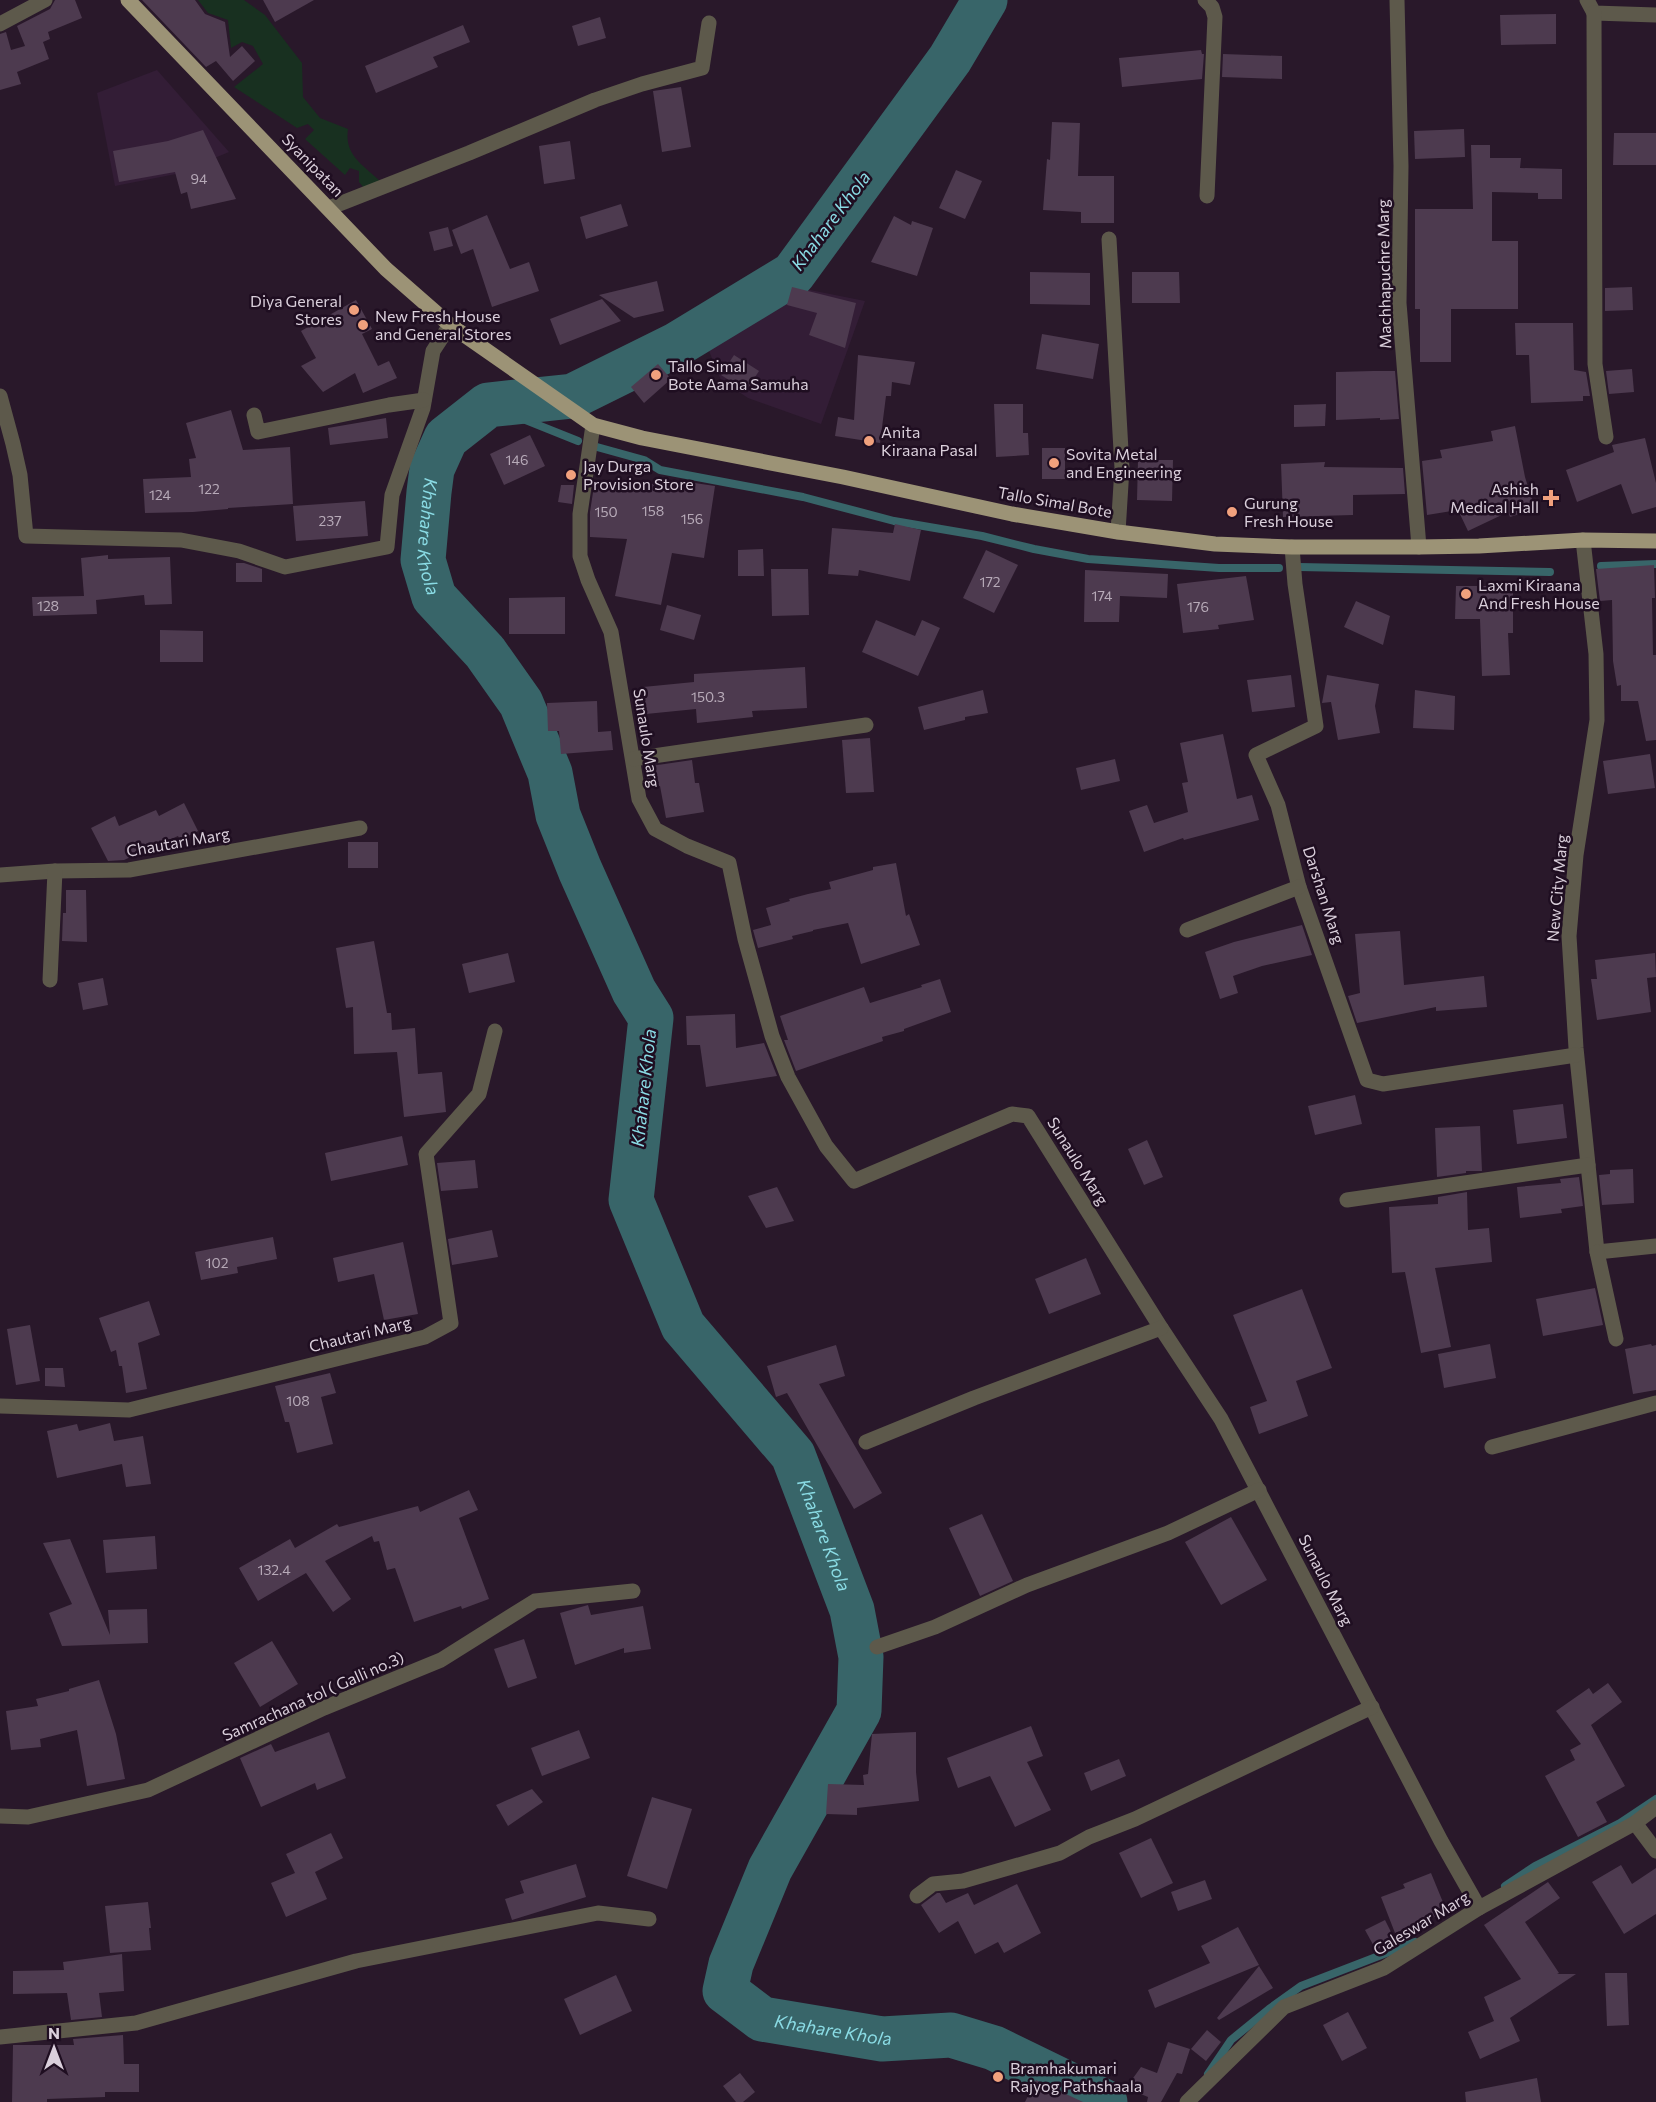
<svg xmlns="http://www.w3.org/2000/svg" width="1656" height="2102" viewBox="0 0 1656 2102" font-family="Commissioner,sans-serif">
<rect width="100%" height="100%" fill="#29182a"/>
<g fill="#331d36">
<path d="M157,70l72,82 -53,22 -61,12 -18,-93z"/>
<path d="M790,286l75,15 -44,123 -73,-26 -27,-18 -17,-41z"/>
</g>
<path fill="#183020" d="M198,0h46l21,15 37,48 1,34 17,21 28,11c-4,26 15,36 32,52l-16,7 -5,-6v-11l-9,-3 -5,7 -40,-36 9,-9 -6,-6 -11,4 -63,-41 29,-23 -10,-18 -11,-4 -11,6 -3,-28 -20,-7z"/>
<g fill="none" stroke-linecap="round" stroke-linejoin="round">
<g stroke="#386569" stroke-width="8">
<path d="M488,405l90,36"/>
<path d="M597,447l47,13 16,10 143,27 91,24 88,15 52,13 54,10 131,9h60"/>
<path d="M1601,566l55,-2"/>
<path d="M1299,567l251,5"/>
<path d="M1505,1886l30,-20 85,-43 36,-24"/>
<path d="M1208,2074l23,-34 38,-31 32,-23 114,-44"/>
</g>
<path stroke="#386569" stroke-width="45" id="s1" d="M985,0l-35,59 -157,215 -117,71 -103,51 -85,9 -42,33 -14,31 -3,23 -6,68 11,37 51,55 36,51 29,70 8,42 22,55 54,121 17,27 -20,182 52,126 110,129 59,155 9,47 -2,54 -89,158 -39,95 -6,27 37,28 120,20 69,-4 43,13 111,54"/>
</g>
<g fill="#4d3a4f">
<path d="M55,0h20l7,18 -34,14 2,7 -7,3 6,17 -32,13 4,12 -21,6v-56l6,-2 5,18 14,-4 -8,-20 33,-17z"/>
<path d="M142,0h53l10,14 20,8 5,35 12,-11 13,15 -22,20 -17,-20 -10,6z"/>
<path d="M263,0h51l-39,22z"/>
<path d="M1556,14v30l-55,1 -1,-30z"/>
<path d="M600,17l6,21 -28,8 -6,-20z"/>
<path d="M463,25l7,17 -37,15 5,10 -62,26 -11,-27z"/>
<path d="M1201,50l1,4h2l-2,25 -80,8 -3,-29z"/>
<path d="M1223,54l59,2v23l-60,-2z"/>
<path d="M681,87l10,60 -29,5 -9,-61z"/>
<path d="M1052,122l28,1 -2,53h36v47h-33v-11l-38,-2 4,-51 3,1z"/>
<path d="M1464,129l1,28 -50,2 -1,-28z"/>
<path d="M203,130l33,69 -45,10 -4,-17 -6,2 -6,-22 -56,10 -6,-31 55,-10z"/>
<path d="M1614,133h42v32h-43z"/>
<path d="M570,141l5,38 -31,5 -5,-38z"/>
<path d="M1471,145h19v13h31l-1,10 42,1v30h-24v-6l-46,-1v49h26v68h-67v53h-31v-53h-5v-100h58z"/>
<path d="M956,170l26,11 -17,38 -26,-11z"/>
<path d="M621,204l7,22 -42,13 -6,-22z"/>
<path d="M487,215l23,54 19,-7 10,29 -47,16 -19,-58 -12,5 -9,-24z"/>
<path d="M894,216l17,9 1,-4 21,7 -16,48 -46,-14z"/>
<path d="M448,227l5,19 -19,5 -5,-19z"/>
<path d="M1030,272l60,1v32l-60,-1z"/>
<path d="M1132,272h47l1,31h-48z"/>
<path d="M657,281l7,30 -30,7 -35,-23z"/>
<path d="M792,287l64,16 -11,45 -36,-13 8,-22 -30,-8z"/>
<path d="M1632,287l1,23 -28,1v-23z"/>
<path d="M602,299l19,22 -61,24 -10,-26z"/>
<path d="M356,300l16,29 -10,5 16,32 11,-5 8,17 -34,15 -8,-20 -32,19 -22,-26 15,-8 -15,-27z"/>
<path d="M1515,323h58l1,47 12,2 4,24h-7v5l-52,2 -2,-48h-13z"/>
<path d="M1042,334l57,10 -6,35 -57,-10z"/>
<path d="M734,355l25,16 -13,20 -25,-16z"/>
<path d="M858,355l57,7 -5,23 -18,-3 -1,14h-5l-6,47 -45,-7 3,-19 16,3z"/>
<path d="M658,364l13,15 -27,24 -13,-16z"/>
<path d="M1632,369l2,23 -25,2 -3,-23z"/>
<path d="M1373,371h22l4,48 -19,1v-2l-44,2v-48z"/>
<path d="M994,404h29v29h5l1,22 -33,2z"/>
<path d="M1326,404l-1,22 -31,1v-22z"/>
<path d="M231,410l12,40 47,-3 3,57 -65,4v1l-35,3 -48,1 -2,-34 48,-2 -2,-18 7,-1 -10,-35z"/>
<path d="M386,418l2,20 -58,7 -2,-17z"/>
<path d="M1515,426l10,51 10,32 -25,8 -2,-5 -40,19 -10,-21 -31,5 -5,-54 20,-3 -2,-8 53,-9 -2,-10z"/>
<path d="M530,435l15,31 -41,19 -14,-31z"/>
<path d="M1645,438l11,45v24l-24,7 -11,-30 -44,18 -11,-32 48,-18 -2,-7z"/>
<rect x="1042" y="448" width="23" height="31"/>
<path d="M1138,460h35l-1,41 -35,-1z"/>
<path d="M1325,462l-1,5 79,1 2,26 -52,1v20l-70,2 -2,-53z"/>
<path d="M681,481l34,5 -11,72 -32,-5 -11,52 -46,-9 12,-57 -37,-2v-25l4,-26 48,1v-4l38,3z"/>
<path d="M561,485h13l-2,19 -14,-2z"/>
<path d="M365,501l3,35 -72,5 -3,-35z"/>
<path d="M895,524l26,6 -11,51 -51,-11 -1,6 -30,-2 4,-46 61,5z"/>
<path d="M763,549l1,27h-26v-26z"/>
<path d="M986,550l32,15 -24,48 -31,-15z"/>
<path d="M108,555v4l62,-2 2,47 -27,1 -1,-10 -48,5 1,14 -64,2 -1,-19 52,-1 -3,-38z"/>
<path d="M236,563h8l18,6v13h-26z"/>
<path d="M1654,565l1,33h-3l1,57h3v85l-10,1 -8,-40h-17v-16l-4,1 -4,-25 -1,-61 -12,1 -4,-32z"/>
<path d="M771,569h37l1,46 -37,1z"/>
<path d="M1085,570l83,4 -1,24 -47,-2 -1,26h-35z"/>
<path d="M1246,576l8,44 -36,5 1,4 -36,4 -6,-49z"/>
<path d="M1456,586h57v47h-5l2,42 -28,1 -2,-57h-25z"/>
<path d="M565,597v37h-56v-36z"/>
<path d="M1356,601l34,15 -7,29 -39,-18z"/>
<path d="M667,605l34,10 -7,25 -34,-10z"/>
<path d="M876,620l39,16 7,-16 18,8 -22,48 -56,-24z"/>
<path d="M160,630l43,1v31h-43z"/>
<path d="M805,667l2,41 -55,3 1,6 -56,6 -1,-14 -50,5 -3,-27 51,-5v-8z"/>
<path d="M1291,675l4,32 -43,5 -5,-32z"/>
<path d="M1327,675l52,9 -4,22 5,27 -42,7 -7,-38 -9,1z"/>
<path d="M983,690l5,23 -23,4v3l-41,10 -6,-23z"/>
<path d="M1415,690l40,6 -1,34 -41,-2z"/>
<path d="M597,701l1,31 13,-1 2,19 -52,4 -2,-23h-11l-1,-28z"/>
<path d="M1223,734l14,65 15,-4 7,25 -75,20 -1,-2 -39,14 -15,-41 18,-6 7,18 34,-11 -6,-29 6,-1 -8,-39z"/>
<path d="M870,738l4,54 -28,1 -4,-53z"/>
<path d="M1650,754l5,34 -47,6 -5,-33z"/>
<path d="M1115,759l5,22 -39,9 -5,-22z"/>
<path d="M692,760l3,23h4l5,29 -38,6 -6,-32 -13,2 -3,-21z"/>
<path d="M184,803l14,28 -18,9 -2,-4 -54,24 -16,1 -17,-33 24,-12 4,10 37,-16 3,6z"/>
<rect x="348" y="842" width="30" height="26"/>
<path d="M896,863l10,53 3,-2 11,31 -59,19 -13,-41 -35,7v1l-21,5 1,3 -35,9 -5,-18 18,-5 -5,-17 24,-7 -1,-2 19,-5 23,-5 -2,-7 44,-12v-3z"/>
<path d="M66,890h20l1,52 -25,-1 1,-28h3z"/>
<path d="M1302,925l10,30 -50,11 -29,10 5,17 -18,6 -15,-47 29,-10z"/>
<path d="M1400,931l4,54 80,-9 3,31 -51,4v-4l-79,16 -9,-27 12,-3 -5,-59z"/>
<path d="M374,941l13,72h4l1,17 23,-2 3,46 24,-2 4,40 -42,5 -7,-65 -43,2 -1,-47 -7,1 -10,-60z"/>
<path d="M508,953l7,29 -46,11 -7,-29z"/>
<path d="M1655,953l1,24 -9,1 4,34 -54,8 -6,-41h6l-2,-19z"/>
<path d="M103,978l5,27 -25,5 -5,-27z"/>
<path d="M940,979l11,33 -47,17v2l-22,6 1,4 -87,30 -12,-31h4l-8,-24 84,-29 6,16 52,-16 -1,-2z"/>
<path d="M735,1014l1,34 28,-5 13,33 -71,11 -6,-42h-13l-1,-29z"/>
<path d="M1355,1095l7,29 -47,11 -7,-29z"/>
<path d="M1563,1104l4,34 -50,6 -4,-34z"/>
<path d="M1480,1126l2,45h-16v2l-29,4 -2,-49z"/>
<path d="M402,1136l6,29 -77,16 -6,-28z"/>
<path d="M1147,1140l16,37 -19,8 -16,-36z"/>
<path d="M475,1160l3,28 -37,3 -4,-28z"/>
<path d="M1633,1169l1,34 -32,2 -3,-30 11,-1v-4z"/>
<path d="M1579,1177l4,29 -22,3 1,4 -42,5 -3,-31 44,-4 -1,-4z"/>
<path d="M777,1187l17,34 -28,7 -18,-32z"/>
<path d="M1467,1192l1,38 21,-2 3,34 -57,6 16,79 -30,6 -16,-81 -13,1 -3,-66 49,-3v-7z"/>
<path d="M492,1230l6,27 -46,8 -4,-26z"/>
<path d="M273,1237l4,22 -40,8 1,6 -37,7 -6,-28z"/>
<path d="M403,1242l15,72 -34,6 -10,-46 -36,8 -5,-24z"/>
<path d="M1086,1258l15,36 -52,20 -14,-35z"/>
<path d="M1595,1288l8,37 -60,11 -7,-37z"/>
<path d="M1302,1289l30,79 -36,13 12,35 -49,18 -9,-27 17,-6 -34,-86z"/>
<path d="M149,1301l11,34 -22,8 9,46 -21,4 -4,-27h-3l-3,-16 -5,2 -12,-34z"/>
<path d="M30,1325l10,56 -24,4 -9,-56z"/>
<path d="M1490,1344l6,34 -52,10 -6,-34z"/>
<path d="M1651,1344l1,2 4,-1v45l-23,4 -8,-45z"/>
<path d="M836,1345l9,31 -26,8 63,109 -28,16 -67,-116 -11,4 -9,-31z"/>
<path d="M45,1368h18l2,19 -20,-1z"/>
<path d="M330,1373l6,20 -15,4 12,47 -36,9 -8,-31h-4l-10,-36z"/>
<path d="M110,1423l4,18 29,-5 8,48 -25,3 -4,-23 -65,14 -10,-47 30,-7 2,7z"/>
<path d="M469,1490l9,20 -19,8 30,81 -27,10 -1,-3 -47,16 -19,-54 -8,2 -8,-29 -5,1 -2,-6 -47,25 26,38 -18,13 -27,-39 -48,28 -19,-33 51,-29 5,9 42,-24 2,3 79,-21 2,6z"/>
<path d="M982,1514l31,67 -33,15 -31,-68z"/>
<path d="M1231,1517l36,63 -46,25 -36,-63z"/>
<path d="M155,1536l2,33 -51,4 -3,-33z"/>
<path d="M70,1539l40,96 -2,-25 39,-1 1,34 -86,3 -13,-33 23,-9 -29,-61z"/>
<path d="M588,1605l3,10 52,-9 8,43 -27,4v-5l-49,17 -15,-52z"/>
<path d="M524,1639l13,39 -29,10 -14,-39z"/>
<path d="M272,1641l26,43 -38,23 -26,-44z"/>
<path d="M99,1680l17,54 9,45 -38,7 -10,-56 -37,9 1,8 -30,3 -5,-39 32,-5 -2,-7 33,-8v-2z"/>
<path d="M1608,1683l14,19 -31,23 34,61 -29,16 11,20 -29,15 -33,-61 30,-16 -5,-10 11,-6 -25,-33 33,-23 4,6z"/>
<path d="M1031,1726l12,30 -16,6 24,48 -36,17 -25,-51 -32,12 -11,-30z"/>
<path d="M579,1730l11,28 -48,18 -11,-28z"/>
<path d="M329,1732l17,46 -29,12 -2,-7 -54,24 -21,-49 31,-14 4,8z"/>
<path d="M916,1732v40l3,29 -62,7v7l-31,-1 2,-30 36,1 -1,-10 5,-1 4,-40z"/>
<path d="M1119,1759l7,17 -35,15 -7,-18z"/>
<path d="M532,1789l11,13 -35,24 -12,-21z"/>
<path d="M652,1797l40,12 -25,80 -40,-13z"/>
<path d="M331,1833l12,25 -28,14 12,27 -41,18 -15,-34 24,-10 -9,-19z"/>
<path d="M1151,1838l22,45 -32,15 -22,-45z"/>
<path d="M576,1864l10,33 -74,23 -7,-21 19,-6 -4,-12z"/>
<path d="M1621,1865l11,19 24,-16v46l-32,20 -32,-52z"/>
<path d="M1431,1873l16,39 -52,21 -14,-36 24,-9 -2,-4z"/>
<path d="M1205,1880l7,19 -34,12 -7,-19z"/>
<path d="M1548,1882l12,16 -35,24 34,51 -2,1h19l-66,44 10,23 -40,18 -12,-27 26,-11 -10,-24 37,-18 -37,-54z"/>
<path d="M1017,1884l24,49 -37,20 -6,-11 -23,12 -17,-33 -19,12 -18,-28 16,-12h3l6,10 22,-10 6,12z"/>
<path d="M148,1902l3,26h-2l2,22 -41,3 -5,-47z"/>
<path d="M1385,1920l10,20 -19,10 -11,-20z"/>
<path d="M1238,1927l21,38 -104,43 -7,-18 62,-27 -9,-17z"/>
<path d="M122,1954l2,37 -25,2 3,24 -31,3 -4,-27 -54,1v-23l51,-1 -1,-8z"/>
<path d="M1259,1966l14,22 -54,32 -2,-2z"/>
<path d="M1605,1973h22l2,52 -22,1z"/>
<path d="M616,1975l16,36 -52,24 -16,-36z"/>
<path d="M1348,2012l19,36 -25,13 -19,-36z"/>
<path d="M1207,2030l14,12 -15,19 -15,-12z"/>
<path d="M123,2035l1,29h15v28h-34v5l-58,2v3h-35l1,-57h61l-1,-6z"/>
<path d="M1168,2042l22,7 -8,25 -5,-1 -16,29h-14l1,-5 -22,-9 15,-21 16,6z"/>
<path d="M740,2073l15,19 -12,10h-7l-13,-16z"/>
<path d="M1537,2078l4,24h-75l-1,-10z"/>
<path d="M1036,2080l47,22h-58z"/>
</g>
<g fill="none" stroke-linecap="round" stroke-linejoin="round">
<g stroke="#5d594b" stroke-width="15">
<path d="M1205,0l7,7 3,10 -8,179"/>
<path d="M1397,0l4,166 -2,137 20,244"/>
<path d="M1587,0l7,13 62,2"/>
<path d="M1594,13l1,351 11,73"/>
<path d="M0,24l45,-24"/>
<path d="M329,208l140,-55 126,-53 47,-16 60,-16 7,-45"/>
<path d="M1109,239l13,229 -4,64"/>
<path d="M0,396l13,48 7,31 6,61 155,4 58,11 46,16 102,-20 5,-52 31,-87 10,-57 17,-26"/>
<path d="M254,415l4,17 131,-27 35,-5"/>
<path d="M593,425l-13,89v42l8,24 23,52 28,167 16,30 32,17 42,17 16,76 27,97 16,41 38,69 28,35 158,-67 16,2 133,212 60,91 220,422 38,67"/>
<path d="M1583,540l13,114 1,66 -21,135 -7,81 7,112 21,204 59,-6"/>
<path d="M1292,547l3,37 21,142 -60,29 22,50 21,82 68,193 16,4 193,-29"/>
<path d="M633,759l233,-34"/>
<path d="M0,875l55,-4 74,-1 231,-42"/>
<path d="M1187,930l112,-43"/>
<path d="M50,980l5,-109"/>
<path d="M1347,1200l241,-35"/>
<path d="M1597,1252l19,87"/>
<path d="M0,1406l129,4 296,-73 26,-14 -25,-169 53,-60 16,-63"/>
<path d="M866,1442l108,-44 187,-70"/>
<path d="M1492,1447l164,-44"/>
<path d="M877,1647l58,-20 92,-42 141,-52 91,-43"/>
<path d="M0,1816l28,1 120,-27 176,-82 117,-48 94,-59 98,-10"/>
<path d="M1635,1823l21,28"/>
<path d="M917,1896l16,-12 30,-3 97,-28 29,-16 46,-18 237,-112"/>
<path d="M0,2037l136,-14 220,-62 242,-48 51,6"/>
<path d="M1187,2102l97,-95 100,-39 95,-60 156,-85 21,-16"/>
</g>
<path stroke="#9c9376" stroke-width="15" d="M128,0l258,269 64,56 143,100 49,13 201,39 169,37 106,18 97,12 77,3h127l60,-1 104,-6 73,1"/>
</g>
<g fill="#f1a17d" stroke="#1f0e21" stroke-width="2">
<circle cx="354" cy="310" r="6"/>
<circle cx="363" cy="325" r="6"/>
<circle cx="656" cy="375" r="6"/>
<circle cx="869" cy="441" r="6"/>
<circle cx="1054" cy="463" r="6"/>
<circle cx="571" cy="475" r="6"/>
<path d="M1548 489h6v6h6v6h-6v6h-6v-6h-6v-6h6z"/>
<circle cx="1232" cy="512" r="6"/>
<circle cx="1466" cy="594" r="6"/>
<circle cx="998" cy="2077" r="6"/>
</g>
<g text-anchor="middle" stroke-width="5" stroke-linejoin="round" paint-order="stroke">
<g font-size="14" fill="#b7aab8">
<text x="199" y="184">94</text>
<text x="517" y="465">146</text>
<text x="209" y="494">122</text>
<text x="160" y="500">124</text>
<text x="653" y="516">158</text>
<text x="606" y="517">150</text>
<text x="692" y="524">156</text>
<text x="330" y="526">237</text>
<text x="990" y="587">172</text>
<text x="1102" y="601">174</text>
<text x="48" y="611">128</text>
<text x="1198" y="612">176</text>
<text x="708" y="702">150.3</text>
<text x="217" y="1268">102</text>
<text x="298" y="1406">108</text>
<text x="274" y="1575">132.4</text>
</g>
<g font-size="16" fill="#dacfdb" stroke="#1f0e21">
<text transform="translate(313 165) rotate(46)" y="6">Syanipatan</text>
<text transform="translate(1384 274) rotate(-91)" y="6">Machhapuchre Marg</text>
<text transform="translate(1055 502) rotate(10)" y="6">Tallo Simal Bote</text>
<text transform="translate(647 738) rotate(81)" y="6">Sunaulo Marg</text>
<text transform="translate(178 842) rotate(-10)" y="6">Chautari Marg</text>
<text transform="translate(1557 888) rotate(-85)" y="6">New City Marg</text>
<text transform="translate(1324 895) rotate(72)" y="6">Darshan Marg</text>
<text transform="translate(1078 1161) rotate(58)" y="6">Sunaulo Marg</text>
<text transform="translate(360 1334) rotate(-14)" y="6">Chautari Marg</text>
<text transform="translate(1326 1580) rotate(63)" y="6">Sunaulo Marg</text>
<text transform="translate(313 1696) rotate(-24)" y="6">Samrachana tol ( Galli no.3)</text>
<text transform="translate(1421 1923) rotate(-31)" y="6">Galeswar Marg</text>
</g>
<g font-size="16" fill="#dacfdb" stroke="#1f0e21" text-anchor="start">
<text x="342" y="307" text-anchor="end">Diya General<tspan x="342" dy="18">Stores</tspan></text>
<text x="375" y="322">New Fresh House<tspan x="375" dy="18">and General Stores</tspan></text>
<text x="668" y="372">Tallo Simal<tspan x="668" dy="18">Bote Aama Samuha</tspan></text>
<text x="881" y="438">Anita<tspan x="881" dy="18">Kiraana Pasal</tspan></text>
<text x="1066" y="460">Sovita Metal<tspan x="1066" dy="18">and Engineering</tspan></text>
<text x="583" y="472">Jay Durga<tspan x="583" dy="18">Provision Store</tspan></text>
<text x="1539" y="495" text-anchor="end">Ashish<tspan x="1539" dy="18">Medical Hall</tspan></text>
<text x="1244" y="509">Gurung<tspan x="1244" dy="18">Fresh House</tspan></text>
<text x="1478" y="591">Laxmi Kiraana<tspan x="1478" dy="18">And Fresh House</tspan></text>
<text x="1010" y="2074">Bramhakumari<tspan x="1010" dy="18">Rajyog Pathshaala</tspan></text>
</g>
<g font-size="18" font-style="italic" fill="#8adbe4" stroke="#1f0e21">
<text transform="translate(831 221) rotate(-53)" y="6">Khahare Khola</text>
<text dy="6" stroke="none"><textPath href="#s1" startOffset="828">Khahare Khola</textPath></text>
<text transform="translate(644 1088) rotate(-84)" y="6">Khahare Khola</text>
<text dy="6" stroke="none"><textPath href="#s1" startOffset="1944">Khahare Khola</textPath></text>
<text dy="6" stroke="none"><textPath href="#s1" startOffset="2556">Khahare Khola</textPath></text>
</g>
</g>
<g transform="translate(54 2048)" stroke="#1f0e21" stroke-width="4.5" paint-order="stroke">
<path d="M0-4.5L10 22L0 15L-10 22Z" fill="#dacfdb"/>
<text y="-9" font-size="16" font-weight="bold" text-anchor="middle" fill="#dacfdb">N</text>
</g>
</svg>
